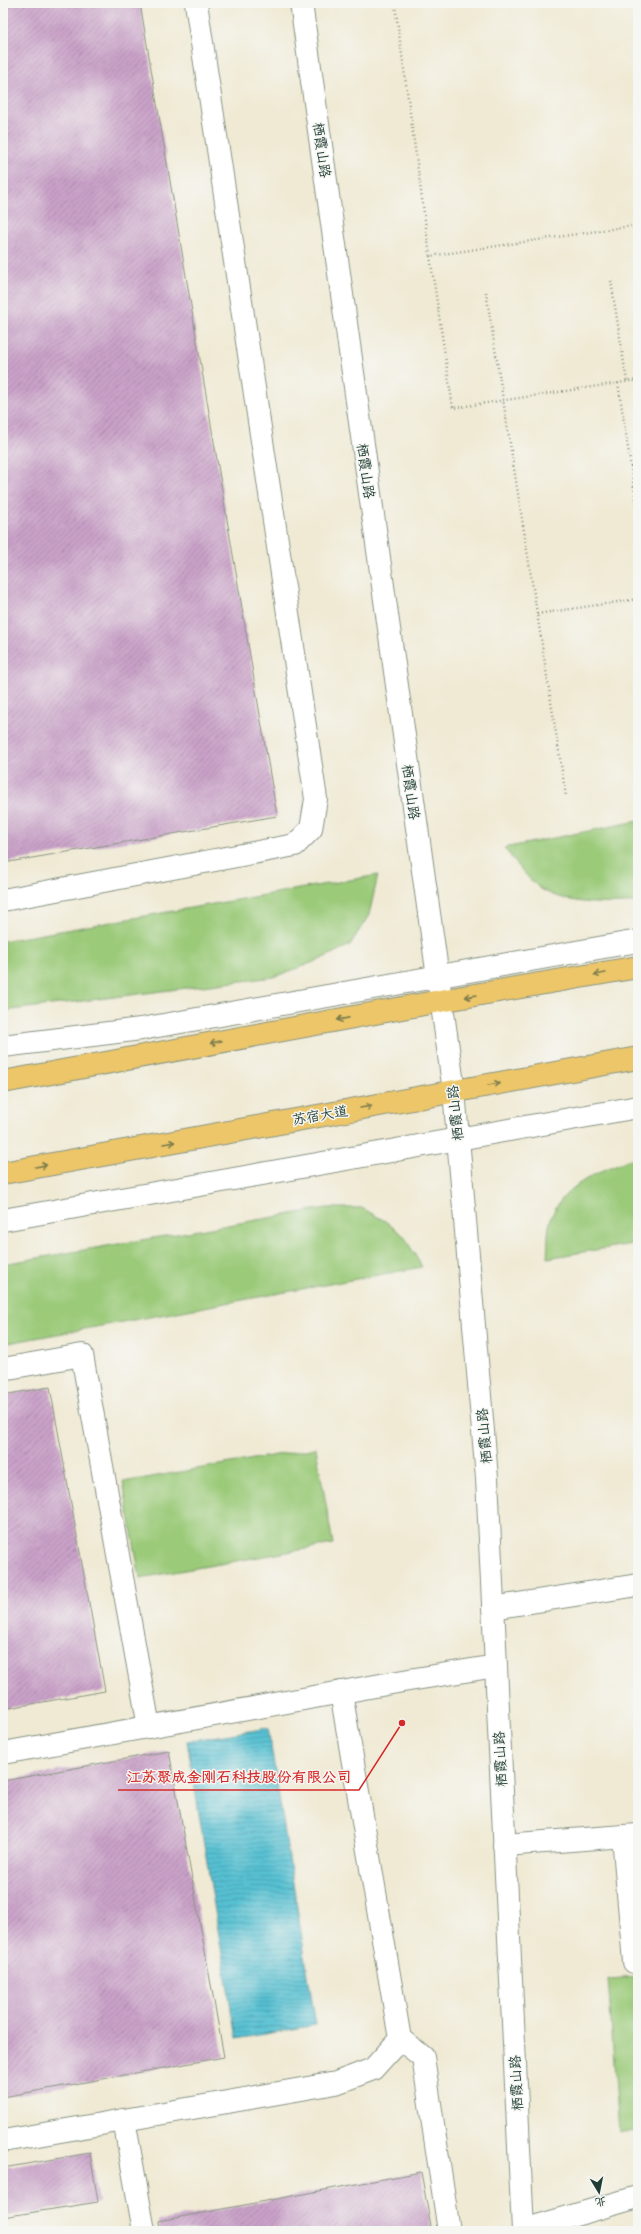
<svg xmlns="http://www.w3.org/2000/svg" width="641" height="2234" viewBox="0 0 641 2234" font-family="Dekko,'LXGW WenKai TC',sans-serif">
<defs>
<pattern id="water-rules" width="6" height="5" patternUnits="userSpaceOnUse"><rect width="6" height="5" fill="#57c1d3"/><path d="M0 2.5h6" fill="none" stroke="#479eac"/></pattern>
<pattern id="building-hatch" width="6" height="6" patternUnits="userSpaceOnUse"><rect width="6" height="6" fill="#caa2c9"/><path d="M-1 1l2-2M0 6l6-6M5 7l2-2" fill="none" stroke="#a385a4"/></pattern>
</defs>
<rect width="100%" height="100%" fill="#f6f6f2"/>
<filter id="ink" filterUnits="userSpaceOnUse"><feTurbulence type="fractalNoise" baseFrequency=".025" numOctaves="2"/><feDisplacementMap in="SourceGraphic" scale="8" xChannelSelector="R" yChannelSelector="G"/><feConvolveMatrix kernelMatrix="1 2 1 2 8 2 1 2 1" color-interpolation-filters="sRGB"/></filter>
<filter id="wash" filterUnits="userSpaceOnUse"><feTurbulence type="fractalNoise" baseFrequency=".012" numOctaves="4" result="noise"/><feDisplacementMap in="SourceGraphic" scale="16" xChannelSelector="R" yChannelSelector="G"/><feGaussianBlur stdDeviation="0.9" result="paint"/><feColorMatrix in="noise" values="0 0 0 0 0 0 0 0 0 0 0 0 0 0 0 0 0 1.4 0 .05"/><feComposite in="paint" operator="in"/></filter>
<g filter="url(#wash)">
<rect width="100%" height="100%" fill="#f0ead4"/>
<g fill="#9bca79" stroke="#5d8456">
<path d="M638,821v81c-28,3 -72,3 -97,-13 -12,-8 -27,-29 -37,-41z"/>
<path d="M378,875l-9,40 -19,30 -31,15 -45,17 -271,34v-70z"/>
<path d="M638,1156v87l-91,15c1,-12 0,-28 4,-40 13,-36 55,-49 87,-62z"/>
<path d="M326,1208h36l23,13 19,15 18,31 -419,77v-80z"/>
<path d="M316,1448l17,96 -193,34 -17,-96z"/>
<path d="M638,1977v154l-19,1 -11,-153z"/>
</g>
<path fill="url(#water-rules)" stroke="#3b7f84" d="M268,1728l48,297 -80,14 -49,-298z"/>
<g id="blocks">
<g fill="url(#building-hatch)">
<path d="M3,3h137l137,813 -274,47z"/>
<path d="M50,1387l55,304 -102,18v-314z"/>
<path d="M169,1751l55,306 -221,40v-316z"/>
<path d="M90,2153l8,49 -95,15v-49z"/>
<path d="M421,2172l10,55 -22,4h-249l-1,-10z"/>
</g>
</g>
</g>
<g filter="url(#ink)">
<use href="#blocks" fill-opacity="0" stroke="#889484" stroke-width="1"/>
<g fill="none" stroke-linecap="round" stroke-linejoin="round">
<defs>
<g id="minor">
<path d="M301,3l153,1088 33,387 36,753"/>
<path d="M3,900l292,-55 16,-16 5,-30 -120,-796"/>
<path d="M3,1046l138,-17 497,-88"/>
<path d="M3,1220l635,-113"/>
<path d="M3,1369l79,-14 67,372"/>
<path d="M493,1608l145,-23"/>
<path d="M3,1753l400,-72 93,-15"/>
<path d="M623,1836l11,126"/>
<path d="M504,1845l134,-10"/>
<path d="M400,2039l23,18 26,174"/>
<path d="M124,2120l20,111"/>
<path d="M3,2141l333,-58 37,-14 27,-30 -59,-347"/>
<path d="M523,2230l115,-33"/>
</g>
<g id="major">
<path d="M3,1082l437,-81 198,-34"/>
<path d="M3,1173l635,-115"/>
</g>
</defs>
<use href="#minor" stroke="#889484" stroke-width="24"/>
<use href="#major" stroke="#889484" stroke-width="24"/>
<g stroke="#889484" stroke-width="2.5" stroke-dasharray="1 3" stroke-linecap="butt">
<path d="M395,5l35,251 201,-30"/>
<path d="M430,256l23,152 185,-28"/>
<path d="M611,281l16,101"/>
<path d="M486,292l80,504"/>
<path d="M618,383l20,130"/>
<path d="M537,614l101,-15"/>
</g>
<use href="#minor" stroke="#fff" stroke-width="22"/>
<use href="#major" stroke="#ecc669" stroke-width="22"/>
</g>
<defs><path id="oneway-shaft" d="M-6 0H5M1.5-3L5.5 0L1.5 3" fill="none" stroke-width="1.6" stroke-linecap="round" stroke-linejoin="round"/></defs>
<g stroke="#7b7b4c">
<use href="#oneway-shaft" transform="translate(600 974) rotate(170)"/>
<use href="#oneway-shaft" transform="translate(471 996) rotate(170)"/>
<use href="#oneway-shaft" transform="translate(343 1019) rotate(169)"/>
<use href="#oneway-shaft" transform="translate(216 1042) rotate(169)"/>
<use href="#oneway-shaft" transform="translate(494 1084) rotate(-10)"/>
<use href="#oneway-shaft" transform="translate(366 1107) rotate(-10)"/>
<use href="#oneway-shaft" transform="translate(169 1143) rotate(-10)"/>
<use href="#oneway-shaft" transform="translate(41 1166) rotate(-10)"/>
</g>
</g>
<g text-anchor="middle" stroke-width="3" stroke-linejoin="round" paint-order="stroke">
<g font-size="14" fill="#1f3d34" stroke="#f6f6f2">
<text transform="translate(322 150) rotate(82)" y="5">栖霞山路</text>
<text transform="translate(366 471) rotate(82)" y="5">栖霞山路</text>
<text transform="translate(411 792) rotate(82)" y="5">栖霞山路</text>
<text transform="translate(455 1113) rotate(-96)" y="5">栖霞山路</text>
<text transform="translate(320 1115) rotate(-10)" y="5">苏宿大道</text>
<text transform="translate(484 1436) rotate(-95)" y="5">栖霞山路</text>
<text transform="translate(500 1759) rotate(-93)" y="5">栖霞山路</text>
<text transform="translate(516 2083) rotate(-93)" y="5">栖霞山路</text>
</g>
</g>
<path fill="none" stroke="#d62828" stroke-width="1.5" d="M402 1723L359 1790H118"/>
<circle fill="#d62828" stroke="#f6f6f2" stroke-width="1.5" cx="402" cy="1723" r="4"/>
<g font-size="15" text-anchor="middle" font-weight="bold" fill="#d62828" stroke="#f6f6f2" stroke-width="3" stroke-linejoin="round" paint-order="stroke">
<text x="239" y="1782">江苏聚成金刚石科技股份有限公司</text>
</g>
<rect width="641" height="2234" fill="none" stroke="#f6f6f2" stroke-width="16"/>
<g transform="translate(599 2192) rotate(170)" stroke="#f6f6f2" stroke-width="3" paint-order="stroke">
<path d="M0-3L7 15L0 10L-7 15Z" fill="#1f3d34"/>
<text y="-6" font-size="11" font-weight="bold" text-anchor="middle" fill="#1f3d34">北</text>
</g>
</svg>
